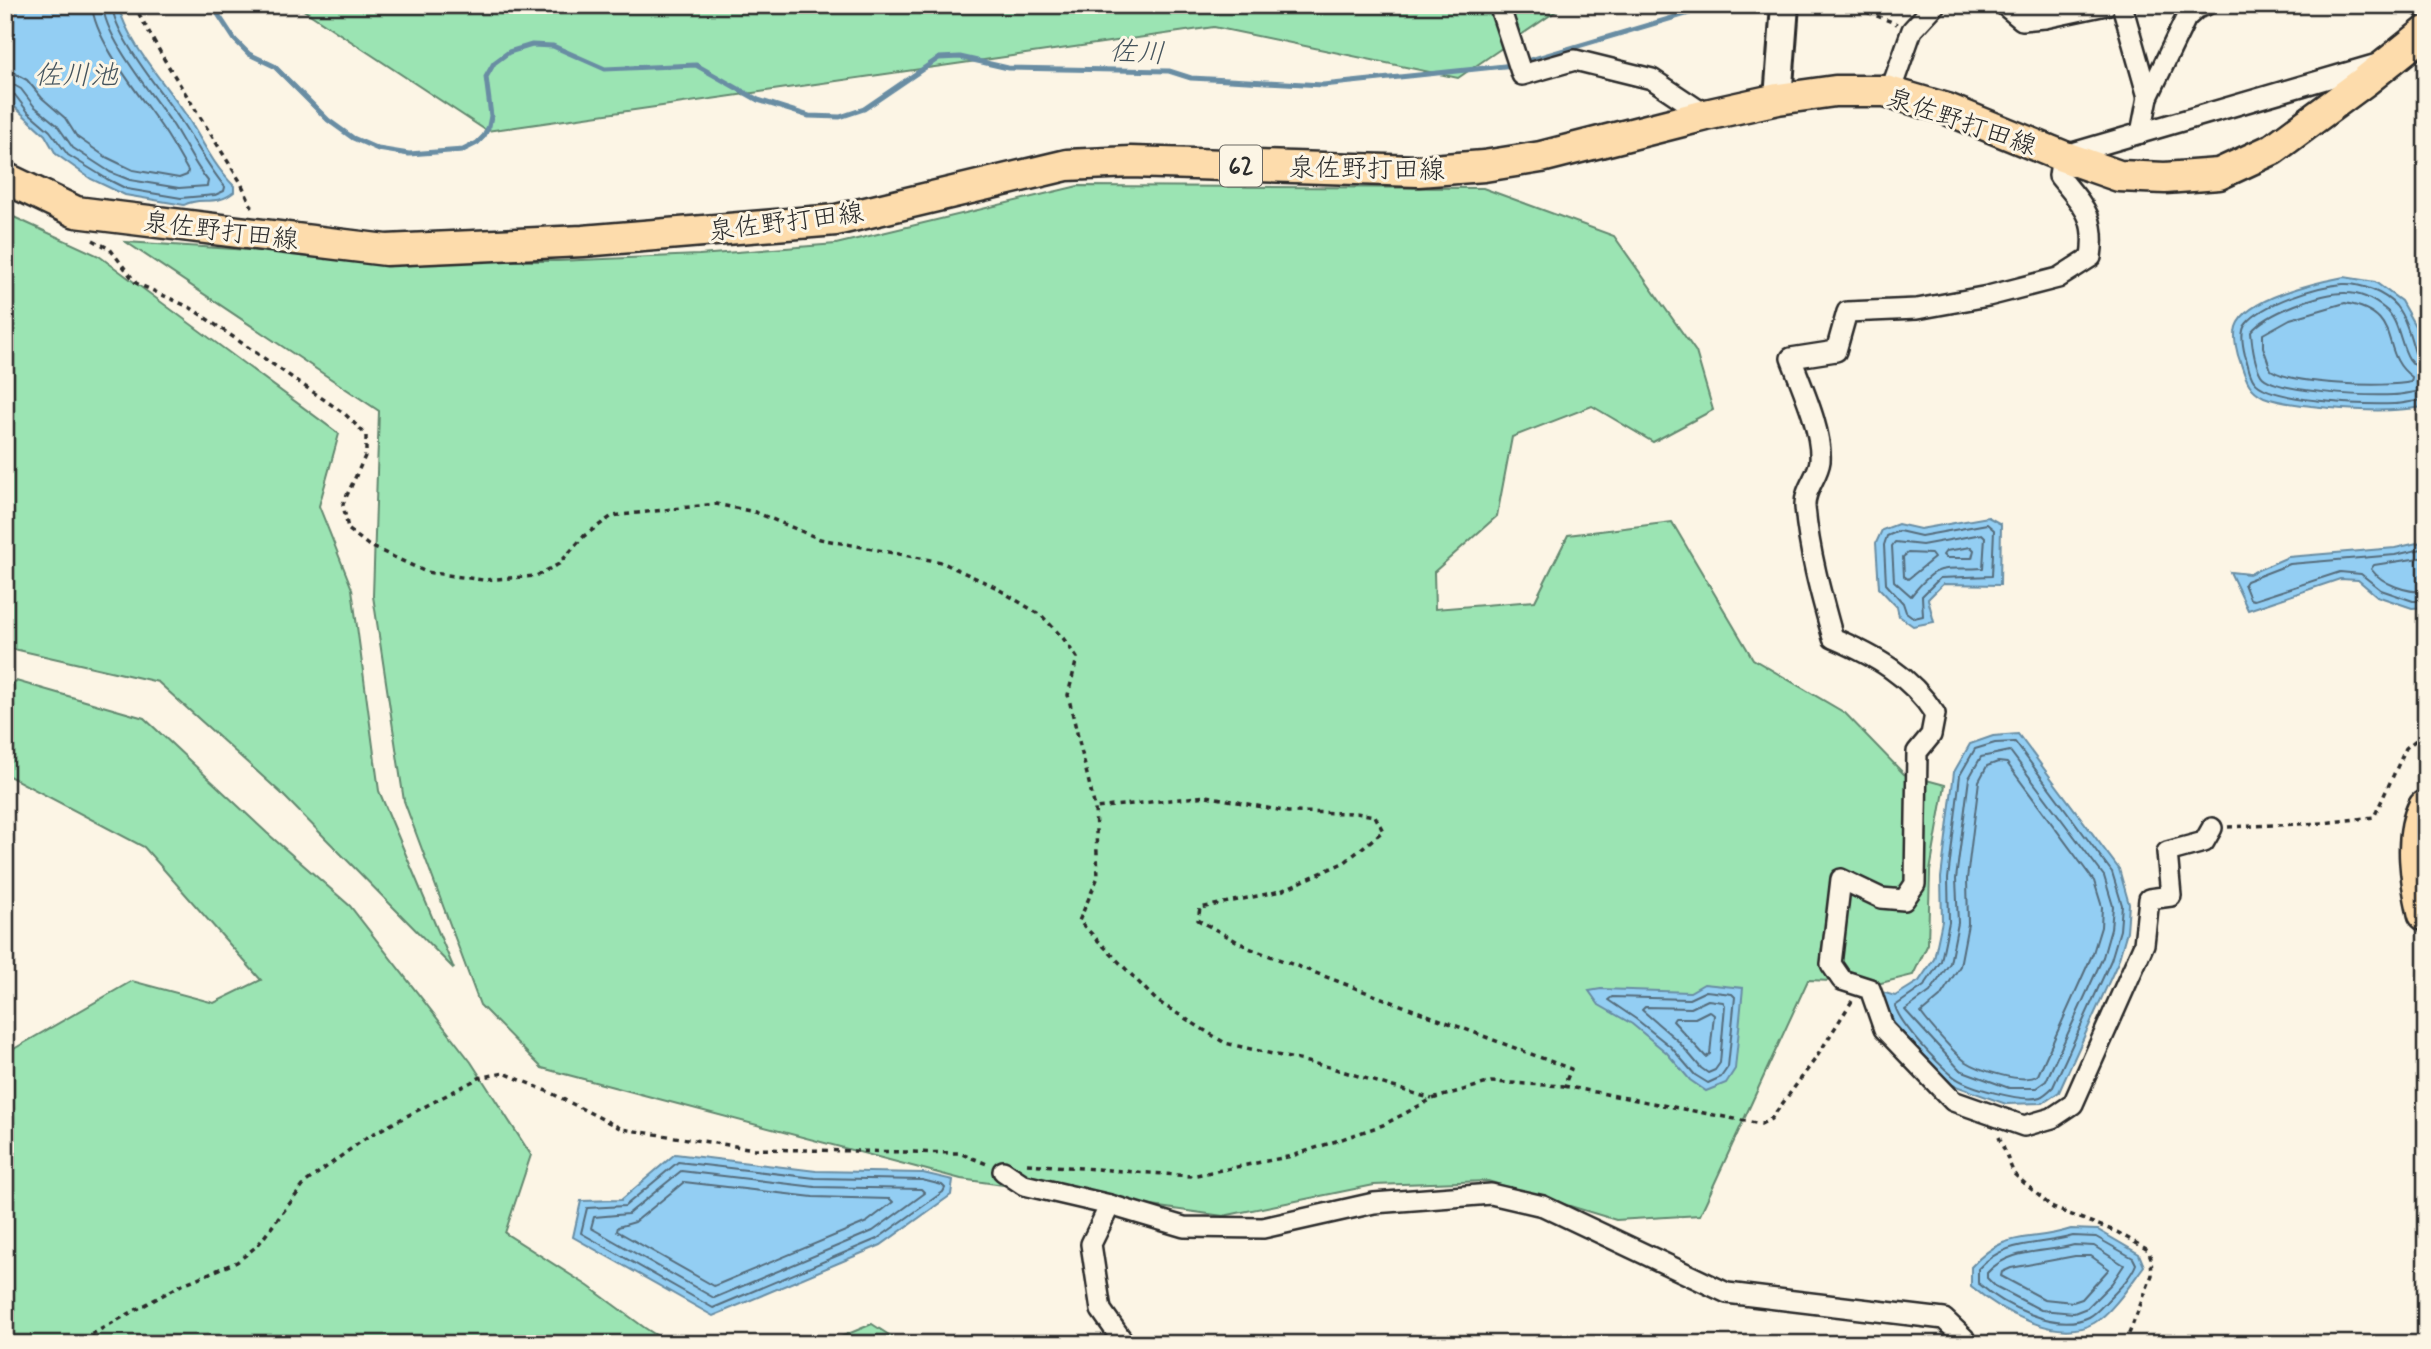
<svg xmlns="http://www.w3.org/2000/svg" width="2431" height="1349" viewBox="0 0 2431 1349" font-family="Mynerve,'Klee One',sans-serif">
<rect width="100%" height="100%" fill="#fcf5e5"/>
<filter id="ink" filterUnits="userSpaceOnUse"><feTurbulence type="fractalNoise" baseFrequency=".0143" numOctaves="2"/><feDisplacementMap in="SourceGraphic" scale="14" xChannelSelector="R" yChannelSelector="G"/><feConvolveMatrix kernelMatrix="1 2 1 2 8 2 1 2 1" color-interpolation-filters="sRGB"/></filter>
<g filter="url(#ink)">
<g fill="#9be4b3" stroke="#63886f" stroke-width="2">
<path d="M296,5h1269l-107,73 -244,-51 -727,104z"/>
<path d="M1078,186l405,2 131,48 82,116 17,58 -60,32 -61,-36 -80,31 -15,79 -63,56 1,37 100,-8 33,-66 104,-13 81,137 92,54 59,61 41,11 -15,86 -2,73 -15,31 -32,8 -73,-3 -108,235 -84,5 -128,-39 -114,4 -151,31 -262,-37 -419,-111 -62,-63 -76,-204 -31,-205 6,-185 -253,-169 292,19h139l142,-6 137,-11z"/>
<path d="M5,213l94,43 240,178 -20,72 33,83 27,202 75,178 -173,-176 -123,-111 -153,-35z"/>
<path d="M16,681l128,37 123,115 83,73 121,156 60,93 -26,78 83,53 57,42 25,16h-665v-290l127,-73 82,22 47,-23 -117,-133 -139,-73v-86z"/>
<path d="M872,1324l31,20h-79z"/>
</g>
<g fill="#93cef3" stroke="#698da3" stroke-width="2">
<path d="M5,5h113c10,39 46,77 68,110 16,25 27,50 48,71v6c-18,15 -34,4 -50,13l-59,-10 -34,-16 -35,-25 -11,-19 -40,-37z"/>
<path d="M2344,277l31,5 26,19 14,25 11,37 -3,44c-37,6 -74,3 -112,-1 -15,-2 -32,-3 -47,-9 -15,-7 -18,-18 -23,-33 -4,-10 -8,-26 -5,-37 9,-29 82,-45 108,-50z"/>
<path d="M1988,517l13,7 -1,61 -57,-1 -15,15 6,23 -21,4 -14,-10 -2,-9 -18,-19 -3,-45 6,-13 16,-6 22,5z"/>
<path d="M2426,541v66l-14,1 -35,-12 -19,-16 -18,-1 -92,31 -18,-38 19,2 39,-17 107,-9z"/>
<path d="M2018,734l101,135 10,35 -2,27 -9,31 -59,130 -16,11 -37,1 -56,-20 -57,-62 -11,-30 13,4 24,-15 15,-22 8,-38 -1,-43 13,-106 16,-28 23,-8z"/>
<path d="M1704,984l39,4 -8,81 -9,14 -20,8 -16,-11 -23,-27 -35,-29 -33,-19 -10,-14 12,-2 89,3z"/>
<path d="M675,1154l141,17 107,2 30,7 -2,15 -70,50 -168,71 -140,-79 8,-36 40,-1z"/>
<path d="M2071,1229l27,1 41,24 5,12c-12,16 -32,47 -50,57 -37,21 -95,-13 -123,-37v-19c35,-39 57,-24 100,-38z"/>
</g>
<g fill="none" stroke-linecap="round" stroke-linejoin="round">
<g stroke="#556c7b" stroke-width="2">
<path d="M5,72l11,2 11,6 15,18 23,20 12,19 29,20 27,13 46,8 8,-3 1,-4c-8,-14 -16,-29 -25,-42 -20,-30 -69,-88 -71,-124"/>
<path d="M5,83l7,1 9,5 13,17 23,19 16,23 37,24 20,8 49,8 28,-2 1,-5c-15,-18 -24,-40 -37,-59 -19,-28 -67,-85 -68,-117"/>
<path d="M5,92l10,3 13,17 22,19 18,24 39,24 20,10 54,9 34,-3 9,-4 1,-4c-18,-22 -30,-46 -46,-69 -18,-27 -65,-82 -67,-113"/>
<path d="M2345,303c61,11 32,49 67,74l-1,5c-25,6 -120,2 -140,-12l-8,-23v-13l27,-15z"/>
<path d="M2426,360l-10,-4c-5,-16 -9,-36 -20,-50 -11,-13 -35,-23 -53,-22 -26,2 -80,19 -97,40 -6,7 -3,23 -1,31 3,8 4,20 9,26 14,21 114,24 140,23 11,0 21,-4 32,-4"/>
<path d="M2426,369c-28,-2 -21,-45 -41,-60 -11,-9 -24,-16 -39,-16 -24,-1 -80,20 -95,39 1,13 3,31 10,43 11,18 110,21 132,20 11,0 22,-4 33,-4"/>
<path d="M1987,524l7,6 -2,46 -52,2 -18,18 1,20 -9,2 -8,-6 -3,-9 -17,-19 -2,-39 3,-9 12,-5 22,5z"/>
<path d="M1982,534l3,3 -2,31c-42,3 -43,-8 -72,28l-17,-15 -2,-35 3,-4 27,3z"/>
<path d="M1971,547l3,3 -2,8h-26l-3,-3 3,-4z"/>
<path d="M2426,548l-31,7 -105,9 -44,17 -2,3 6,15 4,1 86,-28 21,2 20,16 32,11h13"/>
<path d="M1908,553l23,1 3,4 -26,21 -4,-3 -1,-19z"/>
<path d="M2426,557l-52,8 -3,4c12,16 35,23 55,23"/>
<path d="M2015,742l97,130 10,33 -2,25 -9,30 -58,127c-3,3 -8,8 -13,10 -16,6 -74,-10 -87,-21 -16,-13 -53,-52 -58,-70l29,-20 17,-25 8,-39 -1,-43 12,-104 15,-26 20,-6z"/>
<path d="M2010,751l94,125 9,30 -2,23 -8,28 -57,124 -10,7h-27l-49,-18 -55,-60 25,-18 20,-29 8,-40 -2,-44 13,-101 12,-21z"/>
<path d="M1998,762l9,1 87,118 8,26 -1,20 -8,26 -55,122c-14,10 -59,-5 -73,-14 -10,-7 -37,-38 -44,-48l19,-16 20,-31 8,-42 -1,-45 12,-98 8,-15z"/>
<path d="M1706,991l26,3 3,3 -7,70 -7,10 -13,6 -13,-8 -24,-28 -35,-28 -28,-19 4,-3 77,2z"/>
<path d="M1708,1000l15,2 2,3 -5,58 -5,7 -7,3 -7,-5 -23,-27 -36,-31 3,-3 46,1z"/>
<path d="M1709,1011l5,4 -4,39 -4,3 -33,-36 2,-3h20z"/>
<path d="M678,1162l137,16 107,2 20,5 3,3 -2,4 -66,47 -164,69 -132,-75 6,-25 38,-2z"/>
<path d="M681,1171l134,16 106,2 4,4 -52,38 -159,67 -123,-70 3,-11 34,-3z"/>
<path d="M684,1182l129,15 77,2 3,3 -26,20 -153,64 -97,-55 1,-4 17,-5z"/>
<path d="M2073,1236l23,1 37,21 3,6c-5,13 -17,25 -27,35 -6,6 -12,14 -20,18 -33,16 -86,-12 -111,-34v-14c27,-30 60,-23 95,-33z"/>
<path d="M2074,1245l20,1 30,19 -12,18 -25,25 -13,5 -33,-3 -46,-24 -8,-8v-5c22,-25 58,-20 87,-28z"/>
<path d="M2075,1256h16l18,13 -27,30 -9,3 -29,-3 -43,-23 1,-4 9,-4z"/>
</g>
<g stroke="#698da3" stroke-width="5">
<path d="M212,5l23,35 14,14 25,12 54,54 25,18 25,11 31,5 54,-4 14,-7 7,-7 5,-10 2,-10 -5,-39 8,-14 15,-11 23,-7 21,1 52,23 91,-4 62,35 51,16 31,1 24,-8 75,-51 21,-1 48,11 161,3 22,7 132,7 191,-20"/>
<path d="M1524,62l192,-57"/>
</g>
<defs>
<g id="street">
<path d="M1499,5l23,70 53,-15 77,19 54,36"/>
<path d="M2004,5l18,15 23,-2 61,-13"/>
<path d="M2122,5l26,92"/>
<path d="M2419,5l7,3"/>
<path d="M1890,92l22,-62 23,-25"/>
<path d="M2141,133l7,-36 38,-79 11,-10 9,-3"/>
<path d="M2212,828l-8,14 -37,10 4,44 -22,3 -5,45 -71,160 -21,14 -28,8 -71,-25 -69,-72 -14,-40 -28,-9 -11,-16 10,-85 40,19 23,2 11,-16 2,-132 14,-17 4,-21c-25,-39 -60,-58 -102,-76 -12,-43 -24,-86 -28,-131 -1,-18 13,-30 15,-46 2,-31 -18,-73 -29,-103l45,-7 11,-39 70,-3 71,-13 70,-18 33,-21c6,-41 -8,-51 -32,-81l3,-20 315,-92"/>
<path d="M1003,1171l21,14 86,20 74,22 79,1 111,-25 117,-9 52,12 184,87 217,26 20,19 3,6"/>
<path d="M1110,1205l-19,39 10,66 24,34"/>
</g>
<path id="secondary" d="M1778,99l7,-94"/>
<path id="primary" d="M5,178l71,34 310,38 197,-9 253,-21 231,-55 64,-3 287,9 66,-5 57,-9 165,-42 72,-16 57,-8h50l62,18 115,47 57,20 46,2 54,-4 54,-25 92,-68 61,-49"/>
<path id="highway" d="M2426,808c-15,29 -7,74 0,105"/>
</defs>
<use href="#street" stroke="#2b2b2b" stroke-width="24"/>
<use href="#secondary" stroke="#2b2b2b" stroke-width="32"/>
<use href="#primary" stroke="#2b2b2b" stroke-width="35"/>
<use href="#highway" stroke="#2b2b2b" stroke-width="40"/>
<g stroke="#2b2b2b" stroke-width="3.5" stroke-dasharray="5 5" stroke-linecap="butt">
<path d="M134,5l30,54 76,122 14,30"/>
<path d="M1818,6l44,4 35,14"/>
<path d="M93,240l17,9 26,34 55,25 154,106 21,21v19l-23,50 5,25 20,16 58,27 57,8 53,-4 23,-12 25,-28 28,-20 104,-12 39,8 65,27 121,23 54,25 47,29 21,22 14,20 -9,37 27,113 3,69 -19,44 78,80 68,42 104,24 103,32"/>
<path d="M2228,827l95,-4 51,-6 32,-69 20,-16"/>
<path d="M1564,1086l197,38 10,-5 45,-61 36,-57"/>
<path d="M1999,1137l15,37 39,34 64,24 31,18 3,8 1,17 -27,69"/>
<path d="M1027,1164l164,12 101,-20 91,-31 49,-26 59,-17 73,4 7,-17 -322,-121 -51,-28 2,-12 81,-17 64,-29 38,-31 -8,-15 -19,-3 -68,-1 -81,-16 -112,12"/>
<path d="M74,1344l109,-60 54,-22 21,-17 48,-63 61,-45 112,-59 25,-5 45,19 73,37 132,20 205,4 28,11"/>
</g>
<use href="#street" stroke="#fcf5e5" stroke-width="19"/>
<use href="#secondary" stroke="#fcf5e5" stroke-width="26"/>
<use href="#primary" stroke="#fddcac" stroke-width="30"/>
<use href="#highway" stroke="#fddcac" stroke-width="35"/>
</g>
</g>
<g text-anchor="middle" stroke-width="6" stroke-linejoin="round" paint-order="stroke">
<rect fill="#fcf5e5" stroke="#6a6863" stroke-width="2" x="1220" y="145.5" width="42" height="41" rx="5"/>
<g font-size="24" font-weight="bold" fill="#2b2b2b">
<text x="1241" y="174">62</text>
</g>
<g font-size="26" fill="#2b2b2b" stroke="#fcf5e5">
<text transform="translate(1962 121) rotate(19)" y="9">泉佐野打田線</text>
<text transform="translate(1367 168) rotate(1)" y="9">泉佐野打田線</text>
<text transform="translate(786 221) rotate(-7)" y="9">泉佐野打田線</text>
<text transform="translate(221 230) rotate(7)" y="9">泉佐野打田線</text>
</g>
<g font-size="28" font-style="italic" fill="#45545d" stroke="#fcf5e5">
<text transform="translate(1137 51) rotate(3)" y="10">佐川</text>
<text x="76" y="84">佐川池</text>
</g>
</g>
<rect width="2431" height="1349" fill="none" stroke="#fcf5e5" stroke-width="28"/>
<rect x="14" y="14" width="2403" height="1321" fill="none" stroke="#2b2b2b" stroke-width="2.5" filter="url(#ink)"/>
</svg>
